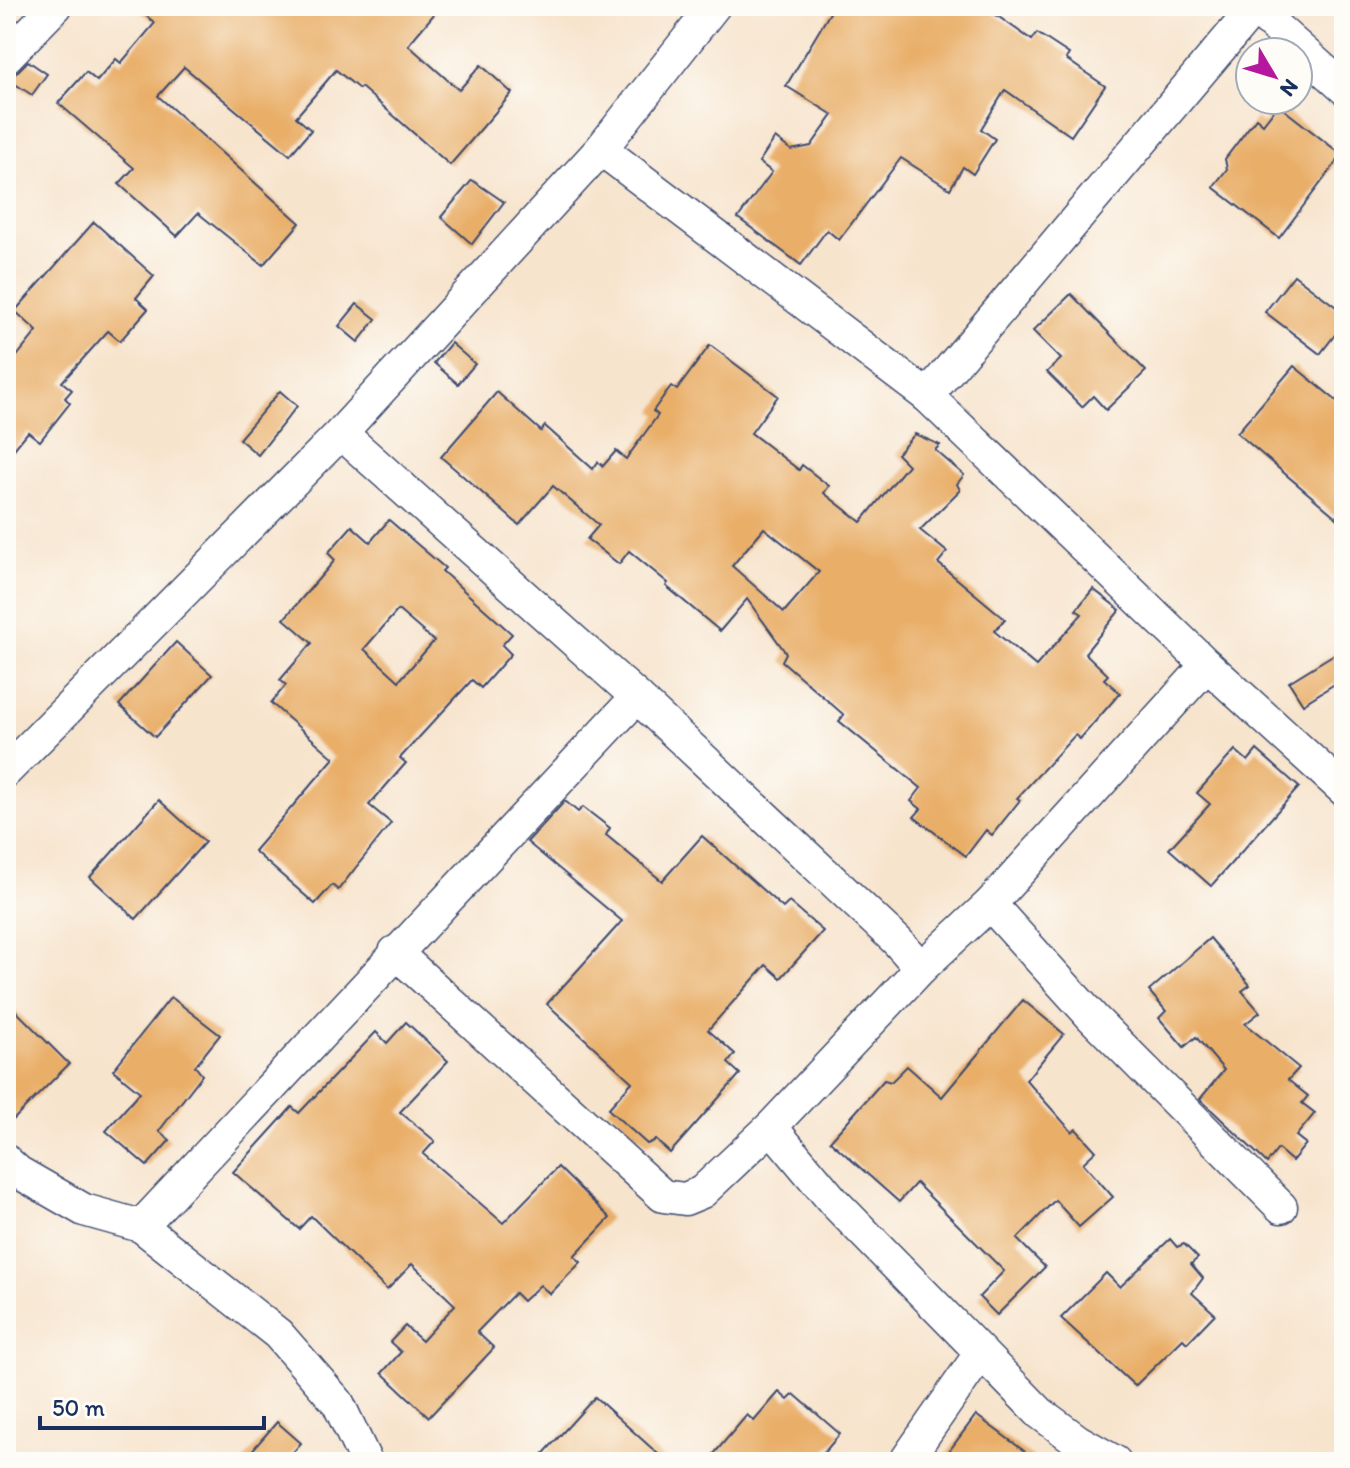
<svg xmlns="http://www.w3.org/2000/svg" width="1350" height="1468" viewBox="0 0 1350 1468" font-family="Itim,sans-serif">
<rect width="100%" height="100%" fill="#fdfcf7"/>
<filter id="ink" filterUnits="userSpaceOnUse"><feTurbulence type="fractalNoise" baseFrequency=".0125" numOctaves="2"/><feDisplacementMap in="SourceGraphic" scale="16" xChannelSelector="R" yChannelSelector="G"/><feConvolveMatrix kernelMatrix="1 2 1 2 8 2 1 2 1" color-interpolation-filters="sRGB"/></filter>
<filter id="wash" filterUnits="userSpaceOnUse"><feTurbulence type="fractalNoise" baseFrequency=".006" numOctaves="4" result="noise"/><feDisplacementMap in="SourceGraphic" scale="32" xChannelSelector="R" yChannelSelector="G"/><feGaussianBlur stdDeviation="1.8" result="paint"/><feColorMatrix in="noise" values="0 0 0 0 0 0 0 0 0 0 0 0 0 0 0 0 0 1.4 0 .05"/><feComposite in="paint" operator="in"/></filter>
<g filter="url(#wash)">
<rect width="100%" height="100%" fill="#f7e4cd"/>
<g id="blocks">
<g fill="#e9af69" fill-rule="evenodd">
<path d="M134,6h307l-33,39 51,45 22,-25 31,28 -62,72 -89,-78 -2,2 -23,-19 -40,47 15,13 -21,25 -106,-88 -26,29 142,127 -37,42 -65,-52 -21,23 -58,-52 15,-16 -76,-65 28,-31 11,9 19,-22 5,4 34,-40z"/>
<path d="M834,6h149l49,34 5,-7 32,21 -3,5 39,27 -34,50 -66,-46 -24,39 14,10 -22,35 -10,-7 -13,22 -49,-31 -62,82 -12,-10 -26,35 -63,-47 34,-46 -13,-10 16,-24 16,12 20,-4 22,-31 -47,-29z"/>
<path d="M28,61l19,13 -15,21 -23,-15z"/>
<path d="M1278,105l64,50 -63,83 -66,-51 14,-18 -2,-10 31,-41 7,6z"/>
<path d="M472,180l32,22 -32,42 -31,-27z"/>
<path d="M94,222l60,54 -18,22 12,11 -28,32 -12,-10 -46,51 10,8 -7,8 5,5 -30,38 -12,-9 -22,27v-89l31,-39 -22,-20z"/>
<path d="M1294,275l50,38v10l-24,31 -55,-42z"/>
<path d="M1071,294l75,77 -40,39 -13,-14 -11,11 -35,-35 14,-13 -28,-28z"/>
<path d="M357,304l19,15 -18,23 -19,-16z"/>
<path d="M451,343l24,21 -17,20 -24,-21z"/>
<path d="M710,345l68,51 -27,37 48,37 3,-5 27,21 -5,7 37,29 47,-57 -11,-11 18,-20 25,11 -5,5 29,25 -7,9 3,6 -40,40 27,22 -9,11 67,56 -11,12 42,35 46,-52 -6,-4 17,-21 27,21 -35,43 23,22 -4,4 16,14 -40,46 -5,-4 -58,63 3,2 -28,35 -6,-5 -20,26 -52,-39 7,-8 -10,-8 10,-13 -82,-67 5,-6 -62,-54 4,-8 -39,-54 -27,32 -54,-45 2,-3 -39,-32 -10,13 -32,-25 12,-14 -46,-39 -34,39 -78,-68 56,-65 44,39 4,-5 48,43 5,-7 5,4 13,-15 10,8 32,-44 -5,-4 18,-25 6,4zM764,528l55,44 -35,40 -52,-46z"/>
<path d="M1294,366l50,41v117l-107,-91z"/>
<path d="M280,391l17,15 -39,49 -19,-16z"/>
<path d="M389,520l56,48 -3,3 70,63 -10,11 9,9 -30,34 -9,-8 -72,78 6,5 -37,42 22,18 -53,67 -6,-5 -17,19 -61,-53 80,-93 -63,-55 15,-18 -6,-5 32,-37 -28,-24 51,-59 -7,-7 24,-27 18,16zM398,610l36,31 -35,40 -35,-32z"/>
<path d="M176,642l36,33 -57,62 -36,-32z"/>
<path d="M1344,648v30l-41,26 -14,-22z"/>
<path d="M1235,750l13,11 9,-11 42,37 -88,99 -42,-37 41,-45 -13,-11z"/>
<path d="M159,800l46,42 -69,77 -46,-42z"/>
<path d="M565,801l13,11 5,-5 27,21 -4,7 56,46 40,-45 81,72 6,-6 34,29 -42,47 -15,-13 -58,65 27,24 -7,9 12,11 -70,79 -14,-13 -9,4 -39,-35 24,-27 -85,-78 75,-83 -95,-79z"/>
<path d="M1210,938l40,47 -8,6 18,21 -15,12 54,44 -11,12 20,16 -6,7 13,10 -19,23 10,8 -14,17 -14,-12 -11,14 -67,-64 24,-29 -28,-33 -12,10 -25,-29 7,-7 -17,-20z"/>
<path d="M171,997l49,38 -25,31 7,9 -43,56 11,9 -23,26 -41,-35 34,-39 -27,-22z"/>
<path d="M1023,1000l41,34 -38,46 46,52 4,-3 20,22 -13,12 30,34 -34,30 -24,-27 -38,39 28,28 -48,48 -18,-18 25,-26 -88,-88 -17,19 -69,-61 54,-61 7,2 16,-16 35,31z"/>
<path d="M6,1001l63,63 -63,63z"/>
<path d="M406,1022l42,39 -48,51 35,29 -12,13 80,69 55,-56 52,51 -36,38 7,6 -31,32 -10,-9 -17,16 -8,-8 -38,39 17,16 -65,69 -47,-44 19,-21 -11,-10 15,-16 17,15 33,-36 -43,-41 -25,26 -76,-74 -12,13 -66,-57 59,-65 7,6 77,-81 11,11z"/>
<path d="M1170,1239l7,8 7,-3 14,14 -7,6 12,14 -11,15 23,21 -28,29 -4,-4 -48,47 -74,-68 45,-45 14,14z"/>
<path d="M779,1392l9,8 6,-6 46,40 -24,28h-109l40,-47 7,6z"/>
<path d="M595,1397l72,65h-131z"/>
<path d="M976,1415l63,47h-98z"/>
<path d="M277,1422l24,21 -16,19h-43z"/>
</g>
</g>
</g>
<g filter="url(#ink)">
<use href="#blocks" fill-opacity="0" stroke="#3c4a6f" stroke-width="2"/>
<g fill="none" stroke-linecap="round" stroke-linejoin="round">
<defs>
<g id="street">
<path d="M1254,8l90,80"/>
<path d="M6,57l50,-51"/>
<path d="M601,149l326,247 280,269 137,125"/>
<path d="M927,396l329,-390"/>
<path d="M341,433l296,264 260,244 24,27 -150,159 63,75 206,211 38,28 37,21"/>
<path d="M6,771l335,-338 260,-284 113,-143"/>
<path d="M990,904l103,114 188,189"/>
<path d="M395,952l268,244 22,3 17,-7 69,-65"/>
<path d="M921,968l69,-64 217,-239"/>
<path d="M6,1161l12,11 66,38 57,16 137,108 60,69 28,59"/>
<path d="M141,1226l496,-529"/>
<path d="M905,1462l75,-108"/>
</g>
</defs>
<use href="#street" stroke="#3c4a6f" stroke-width="35"/>
<use href="#street" stroke="#fff" stroke-width="32"/>
</g>
</g>
<rect width="1350" height="1468" fill="none" stroke="#fdfcf7" stroke-width="32"/>
<g transform="translate(1274 76) rotate(128)"><circle r="38" fill="#fdfcf7" stroke="#a3aaba" stroke-width="2"/>
<path d="M0-6L14 30L0 20L-14 30Z" fill="#b5179e"/>
<text y="-12" font-size="22" font-weight="bold" text-anchor="middle" fill="#1b2f5e">N</text>
</g>
<path d="M40 1416v12h224v-12" fill="none" stroke="#1b2f5e" stroke-width="4"/>
<text x="52" y="1416" font-size="24" fill="#1b2f5e" stroke="#fdfcf7" stroke-width="6" paint-order="stroke">50 m</text>
</svg>
